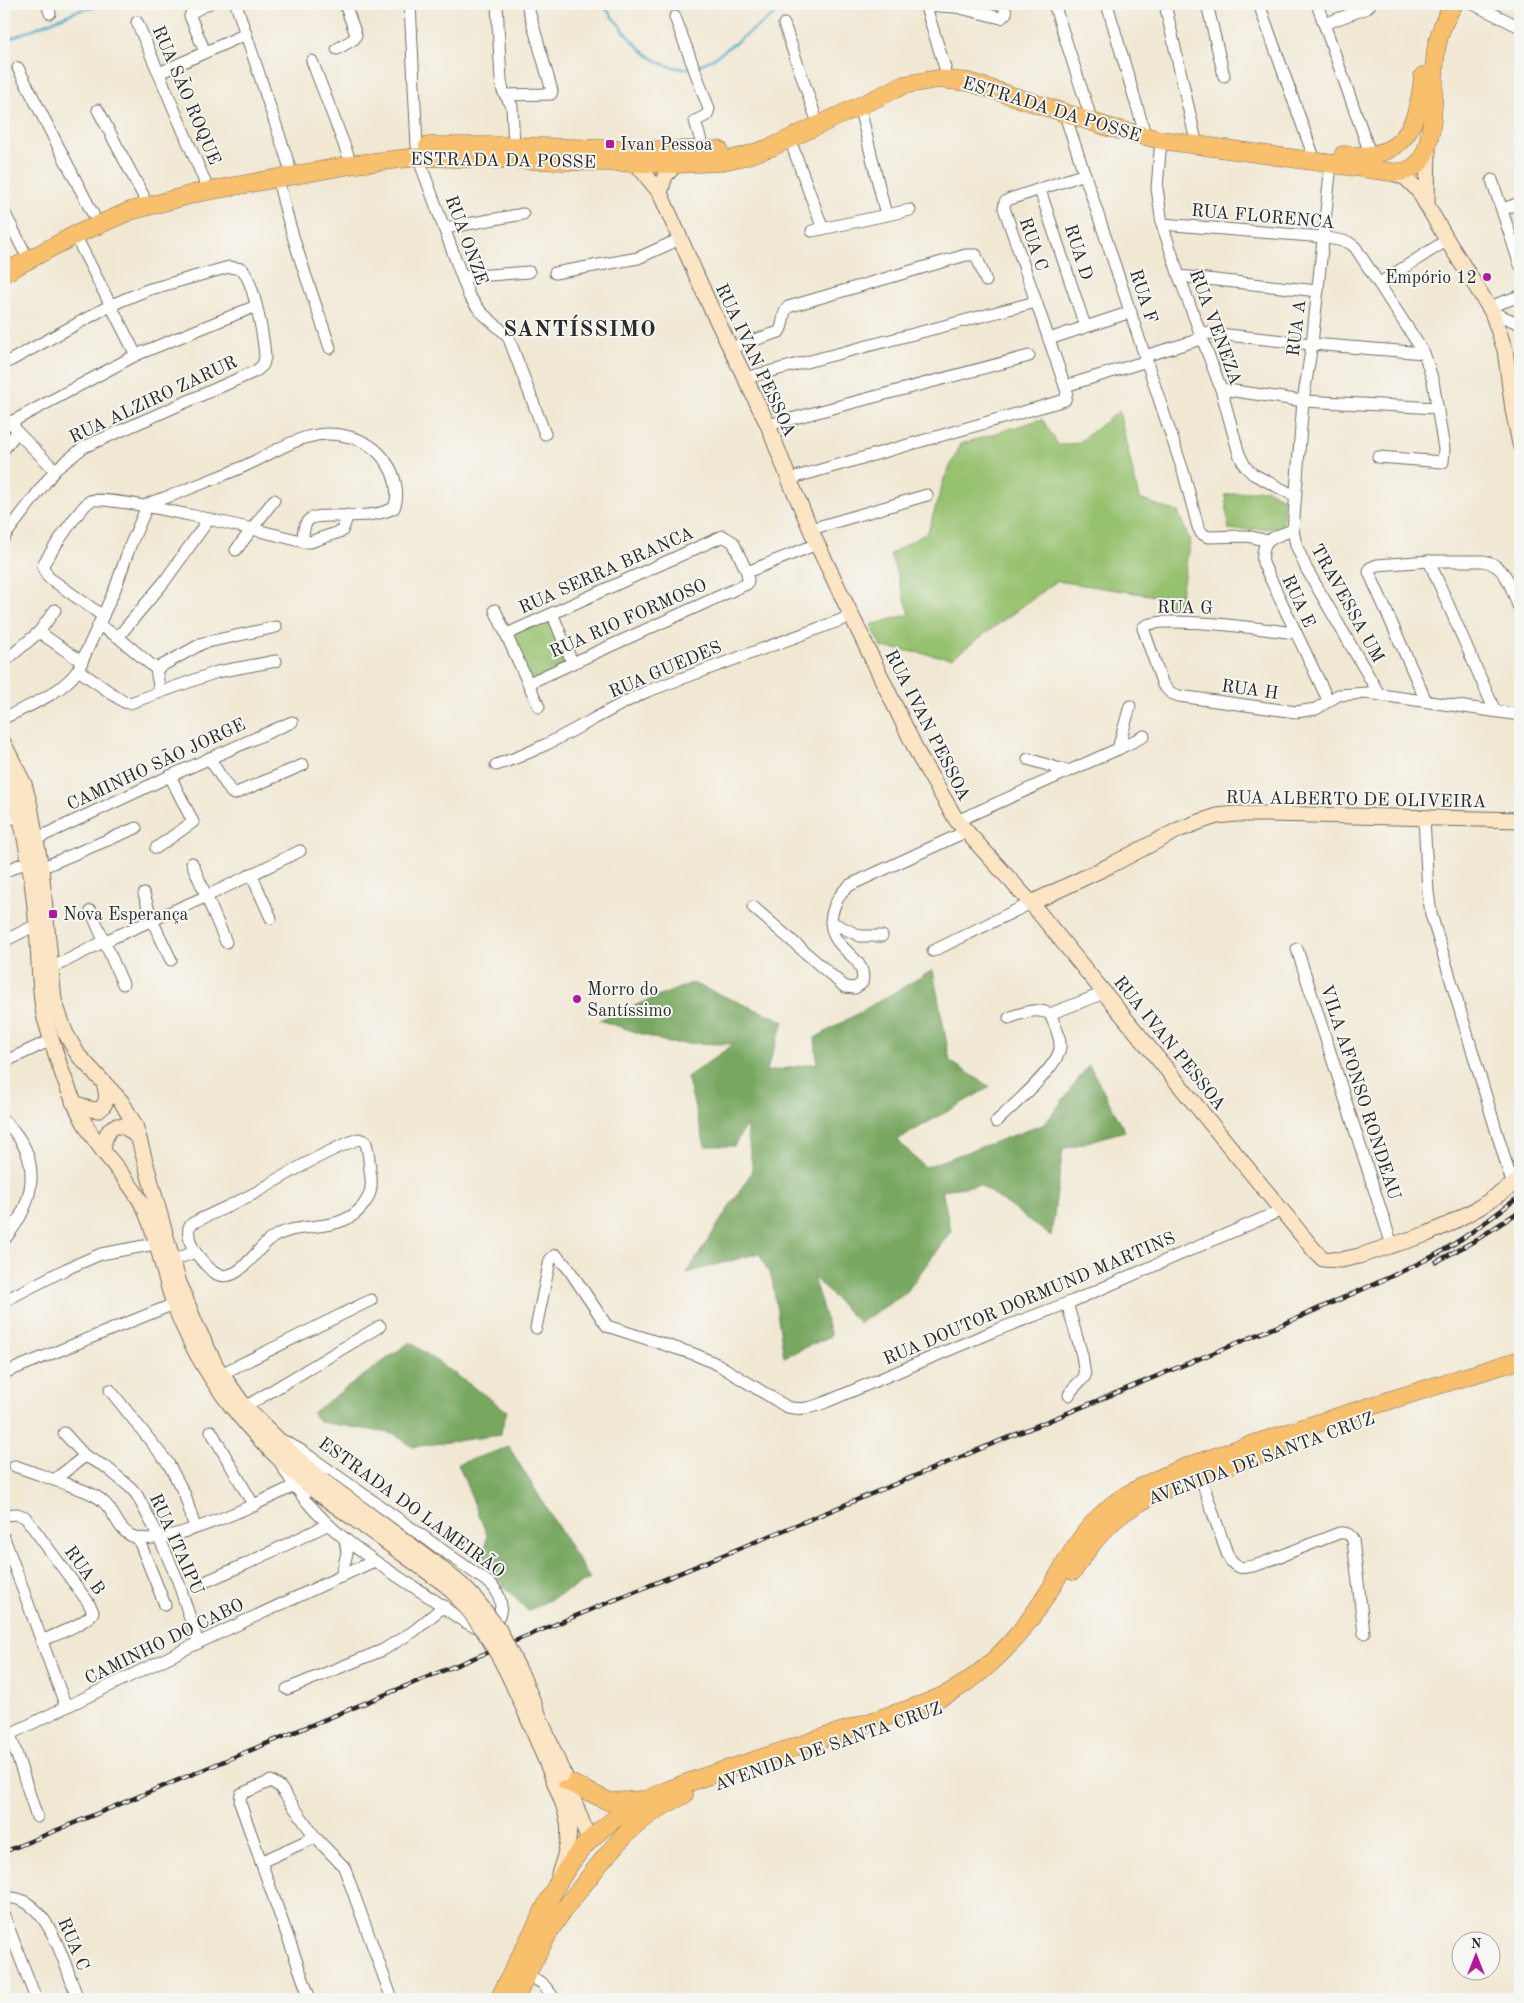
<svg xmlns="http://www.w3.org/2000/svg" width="1524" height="2003" viewBox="0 0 1524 2003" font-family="'Old Standard TT',serif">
<rect width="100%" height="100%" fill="#f6f6f2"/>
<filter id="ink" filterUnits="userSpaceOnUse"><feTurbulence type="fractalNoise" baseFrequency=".02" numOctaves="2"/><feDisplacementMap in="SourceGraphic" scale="10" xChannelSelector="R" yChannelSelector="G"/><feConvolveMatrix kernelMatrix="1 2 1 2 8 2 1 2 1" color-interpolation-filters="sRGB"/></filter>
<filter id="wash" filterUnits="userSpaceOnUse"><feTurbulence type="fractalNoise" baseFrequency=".0096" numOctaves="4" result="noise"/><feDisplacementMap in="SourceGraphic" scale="20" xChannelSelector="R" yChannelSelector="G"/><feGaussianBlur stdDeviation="1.12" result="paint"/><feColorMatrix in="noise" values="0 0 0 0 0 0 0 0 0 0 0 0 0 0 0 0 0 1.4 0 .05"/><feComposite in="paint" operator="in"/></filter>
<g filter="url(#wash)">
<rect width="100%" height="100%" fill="#f1e8d3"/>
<g fill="#96c16e" stroke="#60764c">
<path d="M1119,411l20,88 39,13 12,29 -11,65 -9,2 -8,-11 -105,-16 -105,77 -71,-11 -10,-22 39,-11 -20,-60 38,-22 16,-53 17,-35 81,-25 16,26 20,-2z"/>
<path d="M1267,489l16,9v30l-54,2 -4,-35z"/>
<path d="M552,613l20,49 -43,21 -22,-49z"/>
</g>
<g fill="#78a761" stroke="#526946">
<path d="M933,970l17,91 40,26 -93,53 28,27 120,-43 44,-59 36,66 -62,18 -12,87 -71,-51 -38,5 9,41 -46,63 -46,29 -46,-46 18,59 -47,21 -12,-78 -13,-26 -72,20 66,-103 -7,-45 -12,21h-29l-18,-69 47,-33 -65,-1 -70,-23 93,-37 92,38 -18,51 51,-9 -2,-25z"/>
<path d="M410,1342l97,69 -7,24 -88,12 -17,-13 -75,-12 -8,-9z"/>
<path d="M509,1447l81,132 -62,32 -45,-46 4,-30 -29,-71z"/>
</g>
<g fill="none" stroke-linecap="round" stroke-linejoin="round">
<g stroke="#46a9c6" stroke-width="2.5">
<path d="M602,4c23,26 47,69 88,64"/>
<path d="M4,41l73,-30 30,-7"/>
<path d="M698,66l16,-8 75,-54"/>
</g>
</g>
</g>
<g filter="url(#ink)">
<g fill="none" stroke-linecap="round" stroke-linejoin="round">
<defs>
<g id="street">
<path d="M47,4l3,9"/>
<path d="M236,4l53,161"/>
<path d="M410,4l7,142"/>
<path d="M497,4l4,76 2,11 9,15 2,40"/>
<path d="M925,4l20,64"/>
<path d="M1054,4l35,108"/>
<path d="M1107,4l36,123"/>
<path d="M1165,4l30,133"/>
<path d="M1207,4l17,72"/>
<path d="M1259,4l53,148"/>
<path d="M1317,4l54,152"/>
<path d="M1473,4l47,23"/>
<path d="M925,5l31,2 45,11 5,-5 -3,-9"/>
<path d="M675,17l34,92 -2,6 -12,6 9,30"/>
<path d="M137,22l68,160"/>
<path d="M784,24l31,91"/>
<path d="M1324,24l43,-16 3,-4"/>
<path d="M337,49l17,-10 2,-4 -11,-31"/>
<path d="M205,52l-15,-36 2,-4 16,-8"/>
<path d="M312,61l36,94"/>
<path d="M18,68l75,146"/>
<path d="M159,73l87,-39"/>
<path d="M505,95l46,-1 1,-3 -25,-87"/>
<path d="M859,105l27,110"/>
<path d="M98,110l45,85"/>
<path d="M1064,112l120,362 14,53 3,6 7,4 39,-1 21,5"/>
<path d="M790,140l33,89"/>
<path d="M1161,140l-4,48 5,36 17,52 42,113 18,65 6,12 8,8 42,22"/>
<path d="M418,157l51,139 12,16 27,24 37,98"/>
<path d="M1331,164l-19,180 -9,57 -10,129 3,15 10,23 73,126"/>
<path d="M278,178c12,58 34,114 52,170"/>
<path d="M1492,180l28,85"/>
<path d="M1040,190l45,136"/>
<path d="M1503,209l17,-6"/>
<path d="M4,212l19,37"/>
<path d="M1162,224l161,13 25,5 7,5 69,106 9,28 11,68 -1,13 -65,-5"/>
<path d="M445,228l78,-14"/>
<path d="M812,231l98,-21"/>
<path d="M75,235l61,120"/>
<path d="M555,273l83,-15 42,-19"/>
<path d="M1179,276l139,15"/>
<path d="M462,277l67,-5"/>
<path d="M1380,283l67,-43"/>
<path d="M1489,307l31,-11"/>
<path d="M1492,312l28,12"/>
<path d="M1199,332l113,12 112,9"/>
<path d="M1049,339l82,-27"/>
<path d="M730,348l49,-16c6,-8 2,-18 9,-25l178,-52h10l10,26"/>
<path d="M1145,356l56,-17"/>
<path d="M4,364l107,-59 36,-15 82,-23 13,2c12,13 22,70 23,88l-2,8 -7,6 -172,76 -29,23 -51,67"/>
<path d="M745,378l291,-76"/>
<path d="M1065,386l82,-25"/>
<path d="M1221,389l82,12 135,7"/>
<path d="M12,421l5,11 38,38"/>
<path d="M768,425l261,-69"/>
<path d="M4,426l132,-71 120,-49"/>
<path d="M4,449l13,-17"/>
<path d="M789,479l276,-79 2,-8 -63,-184 1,-6 5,-3 75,-25"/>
<path d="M811,529l116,-34"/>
<path d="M1293,530c-19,7 -33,9 -30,33l65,137"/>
<path d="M236,550l38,-50"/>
<path d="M1429,561l66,150"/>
<path d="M747,572l70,-28"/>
<path d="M495,610l44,97"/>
<path d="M552,613l20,49"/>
<path d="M103,616l-55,-39 -5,-10 1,-4c9,-14 35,-54 46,-62 12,-9 188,34 214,41"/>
<path d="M99,625l19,12 38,32 4,23"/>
<path d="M39,632l43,30"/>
<path d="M1294,633c-22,-3 -141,-20 -151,-5l20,57 8,8 8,3 117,16 20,-3 22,-14 29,-2 153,22"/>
<path d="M507,634l216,-98 10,6 14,30 1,8 -1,4 -5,2 -213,97"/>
<path d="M118,637l46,-55 45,-63"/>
<path d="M4,662l35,-30 16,-22"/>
<path d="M156,669l47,-26 73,-16"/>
<path d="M78,670l46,32 6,1 87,-31 59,-11"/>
<path d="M1426,701l-57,-129 1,-4 7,-3 52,-4h55c24,5 28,30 36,50"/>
<path d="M4,718c26,-13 57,-24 74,-48l37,-81 15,-43 18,-42c8,-4 17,-6 25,-9 20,-8 40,-16 60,-24 40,-15 72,-47 117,-34 15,4 27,11 36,25 9,12 14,32 8,46 -19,10 -45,7 -66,8 -5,0 -11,0 -16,2 -8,3 -10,16 -8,24h6l32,-11 6,-16"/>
<path d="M1118,749l12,-43"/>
<path d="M209,758l22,34 3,2 69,-29"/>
<path d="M1028,759l39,12"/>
<path d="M496,765c54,-17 101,-51 152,-74l204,-75"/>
<path d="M1424,818l4,74 3,22 82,272"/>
<path d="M957,821l161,-72 26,-13"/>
<path d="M4,822l16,-8"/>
<path d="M36,839l134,-63 122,-54"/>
<path d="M156,848l37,-26 -23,-46"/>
<path d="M192,863l34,79"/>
<path d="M41,868l95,-40"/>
<path d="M4,872l24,-11"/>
<path d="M251,874l20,44"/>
<path d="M144,894l8,26 19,40"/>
<path d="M753,907l92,80 10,1 7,-5c7,-30 -37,-31 -30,-69 3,-13 8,-21 18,-29l115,-53"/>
<path d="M91,911l32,73"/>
<path d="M831,922l29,14h22"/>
<path d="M4,941l32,-16"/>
<path d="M1297,949l95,296"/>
<path d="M933,951l98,-48"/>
<path d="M50,969l53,-27 104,-46 93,-45"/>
<path d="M1050,1014l54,-21"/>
<path d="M4,1062l47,-22"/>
<path d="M4,1121c40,36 32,81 0,119"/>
<path d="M996,1122c14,-14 64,-56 64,-75 1,-11 -6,-23 -10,-33 -13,-7 -28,-1 -41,4"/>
<path d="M358,1139l7,2c4,9 4,20 5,30 3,16 1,26 -10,38 -24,26 -66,10 -92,32 -14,11 -32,46 -55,31 -12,-12 -27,-26 -24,-45l4,-4c23,-12 47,-21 69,-34 31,-19 62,-37 96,-50z"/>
<path d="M173,1260l22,-8"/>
<path d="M4,1301l62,-32 35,-15 54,-10"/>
<path d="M1067,1303l15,52 3,21c-5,7 -13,11 -16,19"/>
<path d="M536,1328l14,-68 4,-4 2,-1 12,13 39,58 87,28 25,11 68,42c15,4 26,0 39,-5l168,-71 79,-30 209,-91"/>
<path d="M4,1373l170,-69"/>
<path d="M221,1374l150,-74"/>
<path d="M110,1390l58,73 17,32 10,33"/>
<path d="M245,1407l135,-81"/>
<path d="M211,1431l43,75"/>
<path d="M64,1433l21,23 21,11 25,21 6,7 22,42 19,44 20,62"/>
<path d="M15,1466c18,6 36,13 54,19 10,4 22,7 31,14 14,9 17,31 32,37 31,14 131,-35 162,-50"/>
<path d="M282,1466c35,62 91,95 149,132 13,8 25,20 38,26 26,13 43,-16 23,-39l-190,-134 -18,-10"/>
<path d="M1200,1476l28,80c8,16 17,12 32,8l79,-31c7,-1 11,1 14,7l11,93"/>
<path d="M54,1480l31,-24"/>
<path d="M4,1515l13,-1 8,3 63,85 5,10c-4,10 -40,24 -52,29"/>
<path d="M4,1538l62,169"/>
<path d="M138,1538l27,67"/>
<path d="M341,1577l6,-24 -2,-14"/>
<path d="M207,1581l39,-17 81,-39"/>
<path d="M287,1689l96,-39 31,-19 30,-25"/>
<path d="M10,1734l27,83"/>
<path d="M4,1737l194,-94 176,-82"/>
<path d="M261,1862l54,-25"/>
<path d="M4,1898c44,-6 61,69 74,101"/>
<path d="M4,1916l32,83"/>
<path d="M527,1975l15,8 13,16"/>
<path d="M310,1999l-70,-196 1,-9 30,-13 9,6 35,50 29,30 48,132"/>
</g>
<g id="secondary">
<path d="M637,164l23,29 50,113 58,119 21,54 28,65 103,214 37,63 74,82 283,347 9,9 18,1 18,-4 68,-22 22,-10 31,-17 40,-27"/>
<path d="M1391,172l15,6 12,12 29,50 45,72 13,38 8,60 7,34"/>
<path d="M660,193l5,-17 11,-12"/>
<path d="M1427,203l1,-58"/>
<path d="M4,744l20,40 6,22 11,62 13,132 11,32 13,23 43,46 14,24 43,155 17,43 21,43 29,41 53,52 24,21"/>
<path d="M4,767c21,50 28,107 33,160 2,29 2,59 7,88 12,41 24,82 47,119 15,24 38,45 51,70 15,29 20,66 31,97 28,78 79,137 141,189"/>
<path d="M1031,903l80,-38 67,-35 21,-8 18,-6 19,-2h34l250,6"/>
<path d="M73,1102l16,7 10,1c10,-7 8,-17 5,-27"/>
<path d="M104,1153c-2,-12 5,-34 22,-25 5,2 9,7 13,11"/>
<path d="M564,1774l25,67"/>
<path d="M553,1778c17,43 22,51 6,96"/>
</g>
<g id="primary">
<path d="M428,146h86l114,4h91"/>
<path d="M1343,155c59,7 75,-26 80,-79"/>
<path d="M4,273l71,-38 55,-24 67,-18 159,-29 62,-7 258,7 43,-2 26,-6 27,-9 132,-62 33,-6 32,3 139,45 53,13 230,32c11,1 23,-2 30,-12 16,-24 11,-81 15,-110 3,-17 9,-33 18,-46"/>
<path d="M1073,1571c15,-23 31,-45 53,-60 42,-29 105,-46 153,-63"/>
<path d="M566,1781l44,21 32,-2"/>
<path d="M499,1999c12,-24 24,-49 37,-73 15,-31 29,-61 54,-86 45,-45 105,-60 163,-79 42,-14 84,-28 126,-42 26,-9 53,-16 77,-30 42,-25 73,-64 98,-106 17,-30 32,-58 61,-80 39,-28 105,-48 151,-63 85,-28 169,-54 254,-80"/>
<path d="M515,1999c13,-26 25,-53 41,-78 9,-15 21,-28 32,-42 29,-39 51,-63 96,-84"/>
</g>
</defs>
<use href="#street" stroke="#706d66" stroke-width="13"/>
<use href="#secondary" stroke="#706d66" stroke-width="17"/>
<use href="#primary" stroke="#706d66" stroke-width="19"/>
<use href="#street" stroke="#fff" stroke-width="11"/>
<use href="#secondary" stroke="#fce5c4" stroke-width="15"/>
<use href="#primary" stroke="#f8bf6c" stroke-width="18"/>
<defs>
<g id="rail">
<path d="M1436,1262l40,-22 44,-29"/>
<path d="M4,1852l1296,-535c46,-21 94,-40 139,-64 29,-17 55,-37 81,-57"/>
</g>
</defs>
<use href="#rail" stroke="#2b2b2b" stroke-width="4.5"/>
<use href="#rail" stroke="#f6f6f2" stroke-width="2.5" stroke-dasharray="8" stroke-linecap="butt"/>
<defs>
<g id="secondary-bridge">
<path d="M322,1480l114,84 28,23 13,14 22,29 24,48 40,96"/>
<path d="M314,1490l132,95c54,52 78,125 107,193"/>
</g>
</defs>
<use href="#secondary-bridge" stroke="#706d66" stroke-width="17" stroke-linecap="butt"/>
<use href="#secondary-bridge" stroke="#fce5c4" stroke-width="15"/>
</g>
</g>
<g fill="#b5179e" stroke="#f6f6f2" stroke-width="2">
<rect x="605" y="139" width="10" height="10" rx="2.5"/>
<circle cx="1487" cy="277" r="5"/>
<rect x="48" y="909" width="10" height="10" rx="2.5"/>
<circle cx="577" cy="999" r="5"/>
</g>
<g text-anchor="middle" stroke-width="4" stroke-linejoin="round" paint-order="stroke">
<g font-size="18" fill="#2b2b2b" stroke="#f6f6f2">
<text transform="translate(187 95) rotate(67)" y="6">RUA SÃO ROQUE</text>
<text transform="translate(1052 109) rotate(17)" y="6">ESTRADA DA POSSE</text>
<text transform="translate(503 160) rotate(1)" y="6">ESTRADA DA POSSE</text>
<text transform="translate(1263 216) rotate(5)" y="6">RUA FLORENCA</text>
<text transform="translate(467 240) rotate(70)" y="6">RUA ONZE</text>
<text transform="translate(1034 244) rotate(71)" y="6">RUA C</text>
<text transform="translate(1079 252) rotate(72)" y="6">RUA D</text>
<text transform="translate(1144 296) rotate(72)" y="6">RUA F</text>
<text transform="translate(1216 327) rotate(70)" y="6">RUA VENEZA</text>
<text transform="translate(1296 328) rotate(-83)" y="6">RUA A</text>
<text transform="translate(756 360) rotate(65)" y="6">RUA IVAN PESSOA</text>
<text transform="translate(153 399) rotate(-25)" y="6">RUA ALZIRO ZARUR</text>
<text transform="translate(606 570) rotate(-24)" y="6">RUA SERRA BRANCA</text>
<text transform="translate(1299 601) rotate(65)" y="6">RUA E</text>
<text transform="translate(1348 603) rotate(61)" y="6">TRAVESSA UM</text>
<text transform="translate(1185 607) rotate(1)" y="6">RUA G</text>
<text transform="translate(628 618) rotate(-24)" y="6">RUA RIO FORMOSO</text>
<text transform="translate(665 669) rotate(-23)" y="6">RUA GUEDES</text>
<text transform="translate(1250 689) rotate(8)" y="6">RUA H</text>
<text transform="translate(928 725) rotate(63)" y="6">RUA IVAN PESSOA</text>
<text transform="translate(156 764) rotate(-25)" y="6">CAMINHO SÃO JORGE</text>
<text transform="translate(1356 799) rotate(1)" y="6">RUA ALBERTO DE OLIVEIRA</text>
<text transform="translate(1170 1043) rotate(51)" y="6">RUA IVAN PESSOA</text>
<text transform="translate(1361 1092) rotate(72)" y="6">VILA AFONSO RONDEAU</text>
<text transform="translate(1029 1298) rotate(-23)" y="6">RUA DOUTOR DORMUND MARTINS</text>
<text transform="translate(1261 1458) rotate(-20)" y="6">AVENIDA DE SANTA CRUZ</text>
<text transform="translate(412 1507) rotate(36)" y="6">ESTRADA DO LAMEIRÃO</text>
<text transform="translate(177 1544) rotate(66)" y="6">RUA ITAIPU</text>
<text transform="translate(85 1570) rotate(54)" y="6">RUA B</text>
<text transform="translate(164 1641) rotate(-26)" y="6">CAMINHO DO CABO</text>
<text transform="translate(828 1746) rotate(-19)" y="6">AVENIDA DE SANTA CRUZ</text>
<text transform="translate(74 1944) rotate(67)" y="6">RUA C</text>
</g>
<g font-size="18" fill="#2b2b2b" stroke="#f6f6f2" text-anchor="start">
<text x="620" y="150">Ivan Pessoa</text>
<text x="1477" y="283" text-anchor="end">Empório 12</text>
<text x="63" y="920">Nova Esperança</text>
<text x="587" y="995">Morro do<tspan x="587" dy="21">Santíssimo</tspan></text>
</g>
<g font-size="22" font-weight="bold" letter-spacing="1" fill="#2b2b2b" stroke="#f6f6f2">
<text x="580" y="336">SANTÍSSIMO</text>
</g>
</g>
<rect width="1524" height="2003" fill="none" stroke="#f6f6f2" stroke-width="20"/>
<g transform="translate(1476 1956)"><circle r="24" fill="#f6f6f2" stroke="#a5a5a2"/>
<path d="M0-4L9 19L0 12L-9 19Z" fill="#b5179e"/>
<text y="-8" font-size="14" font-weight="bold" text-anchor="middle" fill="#2b2b2b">N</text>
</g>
</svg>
